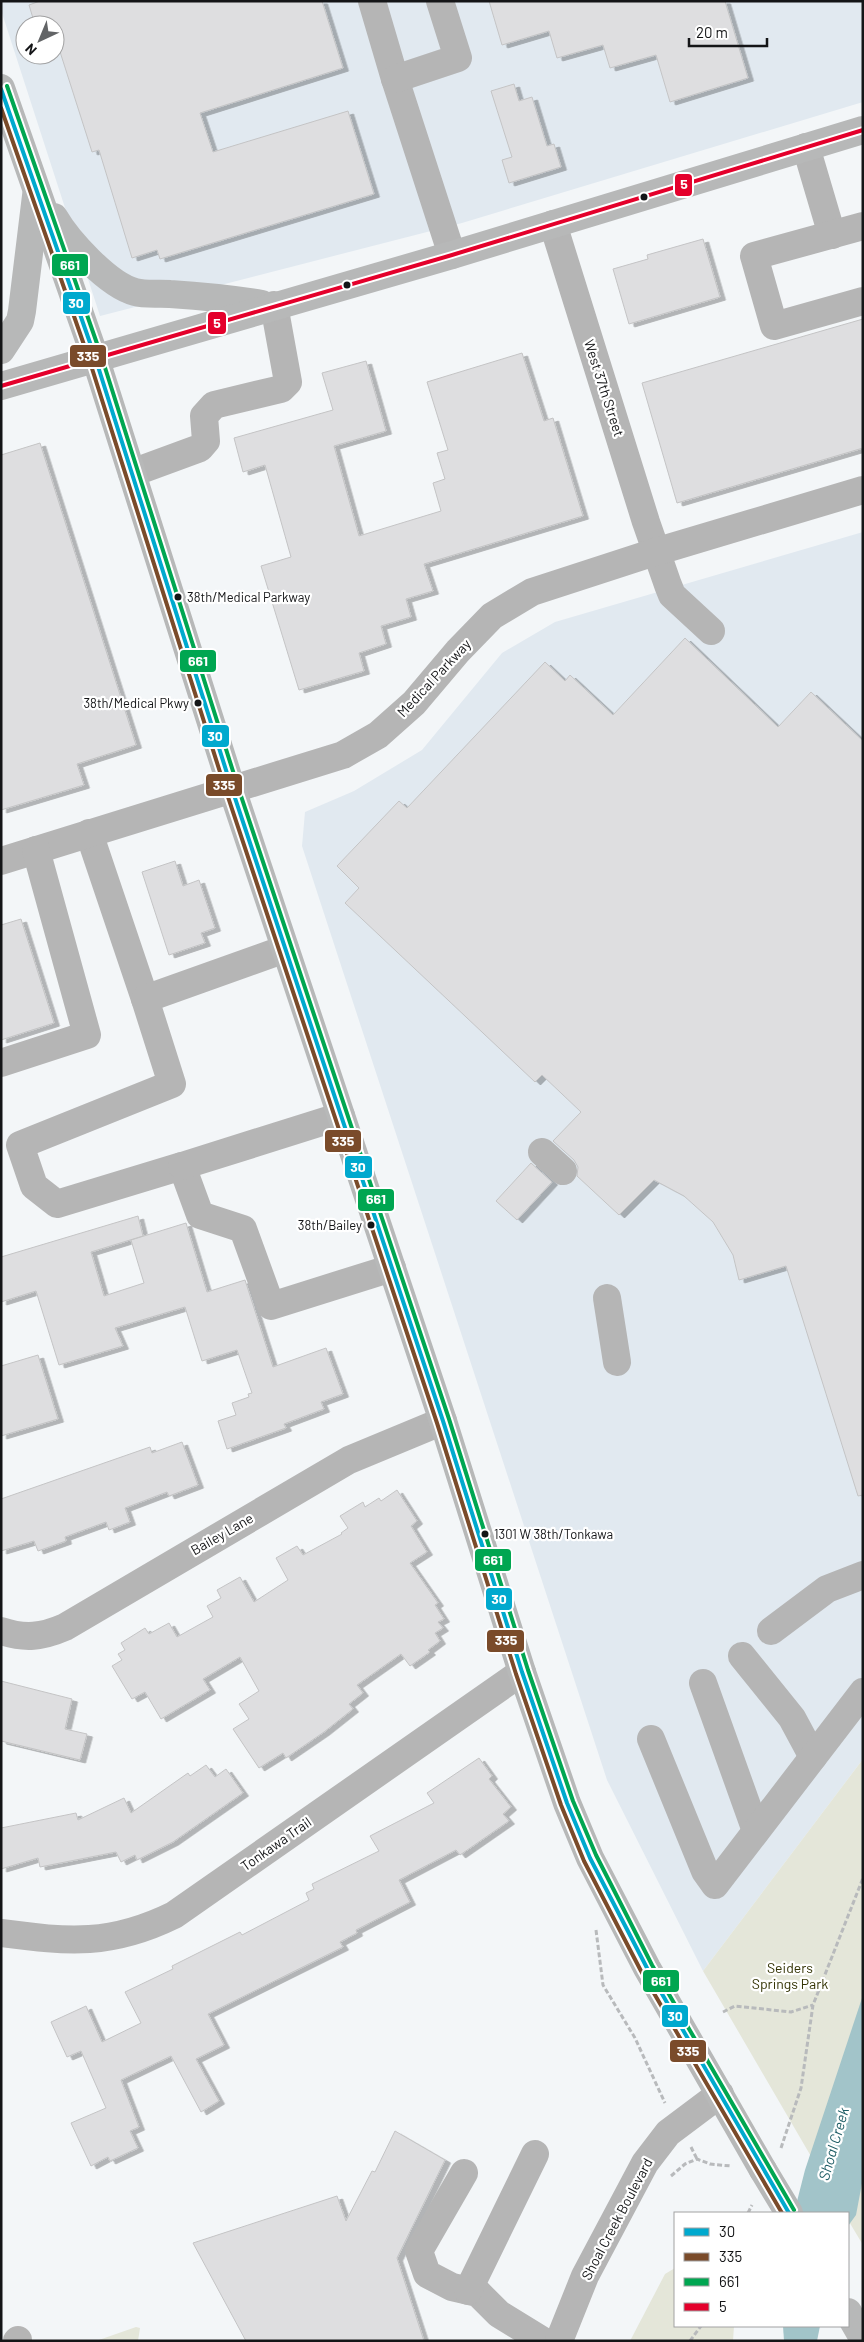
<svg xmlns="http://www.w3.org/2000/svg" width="864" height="2342" viewBox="0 0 864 2342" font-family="Barlow,sans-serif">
<defs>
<filter id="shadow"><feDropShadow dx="5.5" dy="3" stdDeviation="0" flood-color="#0004"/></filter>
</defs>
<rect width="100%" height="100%" fill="#f3f6f8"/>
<g fill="#e1e9f0" fill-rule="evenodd">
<path d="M1,1h862v101l-401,121 -362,93 -99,-306zM25,25h30v30h-30z"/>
<path d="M863,532v1227l-160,212 -96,-191 -305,-934 3,-34 49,-21 68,-41 80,-97 53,-31z"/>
</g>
<g fill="#e4e6d9">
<path d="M863,1759v486l-15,-25v-7h-4l-141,-242z"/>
<path d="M675,2268v58h59l-1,15h-103l35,-67z"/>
<path d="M136,2327l4,1 -2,13h-42z"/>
</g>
<g fill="#a2c4c9">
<path d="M863,1995v183l-7,37 -8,11v-13h-54l11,-43z"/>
<path d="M783,2326h37l-3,15h-33z"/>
</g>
<g fill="#dedee0" stroke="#c4c4c5" filter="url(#shadow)">
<path d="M40,1h282l21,67 -143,45 13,39 135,-41 26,83 -214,65 -3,-9 -25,8 -33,-108 -7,2 -37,-116v-11h-20l-6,-20z"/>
<path d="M489,1h236l23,77 -78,24 -14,-47 -46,13 -7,-23 -46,13 -8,-27 -47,14z"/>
<path d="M514,84l5,17 13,-4 15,49 7,-2 7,23 -52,16 -7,-23 10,-3 -21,-66z"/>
<path d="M703,239l17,58 -91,27 -16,-55 35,-10 -1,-4z"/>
<path d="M863,319v129l-186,55 -35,-120z"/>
<path d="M522,353l22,68 9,-3 30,98 -159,48 9,27 -27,8 5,18 -30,9 5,18 -27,9 5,18 -65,19 -38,-124 30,-9 -26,-92 -22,7 -9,-34 99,-28 -11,-37 44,-12 20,70 -52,15 25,90 82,-25 -8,-28 12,-4 -8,-26 11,-3 -21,-68z"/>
<path d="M40,443l96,302 -59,19 7,21 -83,25v-355z"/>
<path d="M685,638l93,89 33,-35 52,49v754l-5,1 -72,-230 -47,14 -6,-25 -20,-33 -29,-26 -30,-16 -35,35 -42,-39 1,-9 -4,-7 -21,-19 28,-29 -39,-37 -7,7 -190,-179 14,-15 -22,-22 62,-65 8,7 138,-146 20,19 5,-6 43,40z"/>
<path d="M175,861l8,25 16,-6 16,48 -14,5 4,10 -36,12 -27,-83z"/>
<path d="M21,919l33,104 -53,17v-115z"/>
<path d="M531,1163l21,19 -35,38 -21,-19z"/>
<path d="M138,1216l5,20 -52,16 13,44 40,-13 -13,-43 55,-17 21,69 38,-12 28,87 53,-19 17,46 -22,8 3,7 -40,15 2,4 -59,21 -9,-28 18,-6 -4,-12 17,-6 -1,-3 4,-1 -15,-43 -35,11 -17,-54 -70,21 8,18 -64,19 -23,-74 -35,11v-45z"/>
<path d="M38,1355l20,64 -57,17v-70z"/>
<path d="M182,1442l16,43 -29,11 -2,-4 -42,16 5,14 -21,8 -3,-8 -41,15 1,4 -28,10 -4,-10 -33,10v-52l149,-52 2,6z"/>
<path d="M397,1490l20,31 -6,5 16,26 -17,11 28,40 -3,2 9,14 -6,3 5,6 -8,5 5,8 -12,9 2,2 -20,14 -9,-12 -44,31 6,8 -14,11 4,5 -29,23 -38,26 -3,-5 -24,15 -26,-39 16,-10 -10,-15 20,-13 -19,-34 -37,22 7,11 -49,29 -16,-27 -13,7 -20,-33 10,-6 -4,-6 7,-4 -4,-7 24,-15 4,6 20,-11 8,14 36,-20 -6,-11 14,-8 -4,-8 23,-13 14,25 34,-22 -12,-22 21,-12 6,9 39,-21 -1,-1 7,-5 -8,-12 23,-14 2,5 14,-9 2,3z"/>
<path d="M1,1681l71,18 -7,30 22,5 -7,26 -79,-19z"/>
<path d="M479,1758l13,18 -3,3 22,28 -8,7 6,7 -49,34 -4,-5 -57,30 11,22 -54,28 1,3 -17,9 3,5 -135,67 16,31 -28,14 23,42 -18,11 -30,-56 -50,24 18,47 -9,4 8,17 -28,13 -2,-4 -17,9 -20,-43 35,-15 -25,-57 -14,6 -16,-35 35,-16 16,36 39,-19 -16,-31 48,-23 -1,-3 68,-34 2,3 67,-35 -3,-7 8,-4 -2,-5 67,-33 -9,-15 64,-33 -7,-10z"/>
<path d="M206,1765l9,12 11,-8 17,24 -70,49 -36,18 -2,-5 -14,7 -5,-10 -76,15 -2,-9 -37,11v-41l75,-15 2,7 46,-22 7,15 57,-40 2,3z"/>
<path d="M395,2131l50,29 -48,98 27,83h-178l-53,-98 144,-47 9,25 26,-50 3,1z"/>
</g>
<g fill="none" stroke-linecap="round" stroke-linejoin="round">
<g stroke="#b8babc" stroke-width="3" stroke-dasharray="5 2.5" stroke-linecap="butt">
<path d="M596,1930l7,55 32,53 30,65"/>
<path d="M723,2012l12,-6 56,6 22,-7"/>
<path d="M691,2147l6,12"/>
<path d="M781,2148l20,-60 12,-83 50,-127"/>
<path d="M671,2176l14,-12 12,-5 13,5 21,2"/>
<path d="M748,2213l4,-8"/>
<path d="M690,2341l11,-15"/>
</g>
<g stroke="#b5b5b5" stroke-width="28">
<path d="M372,1l23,78 57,176"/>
<path d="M395,79l63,-21 -18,-57"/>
<path d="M806,147l26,88"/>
<path d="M553,224l93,298 22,63 4,10 39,36"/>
<path d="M863,226l-109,30 20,70 89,-25"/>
<path d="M132,473l68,-25 6,-7 -2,-25 10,-11 67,-16 7,-7 -14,-77"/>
<path d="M89,833l56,166"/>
<path d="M1,861l342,-106 35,-20 36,-32 44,-52 34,-35 40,-24 123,-40 208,-62"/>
<path d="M285,949l-140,50 27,85 -152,61 14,41 23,18 125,-38 18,49 43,14 28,77 121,-38"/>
<path d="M1,1063l86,-28 -51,-185"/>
<path d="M542,1152l21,19"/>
<path d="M182,1166l159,-50"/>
<path d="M607,1298l10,64"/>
<path d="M1,1631c24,8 41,6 64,-4l284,-167 94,-39"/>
<path d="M771,1631l56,-42 36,-14"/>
<path d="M742,1656l50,62 21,39"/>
<path d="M703,1683l53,148"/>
<path d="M651,1739l54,132 10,14 148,-193"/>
<path d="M1,1933c68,9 110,13 173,-18l348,-243"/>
<path d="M464,2173l-45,78 8,23 25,13 26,6 21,21 44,27"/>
<path d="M468,2291l67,-137"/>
<path d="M17,2341l1,-1"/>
<path d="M559,2341l26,-65 60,-113 23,-30 52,-39"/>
</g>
<g stroke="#b7b8b8" stroke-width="28">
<path d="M1,88l94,269 137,432 211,632 79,251 45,131 23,55 57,110 116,202"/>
<path d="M54,217c14,24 54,68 81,75 11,3 24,1 35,2 31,2 62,5 92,10"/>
<path d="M1,350l19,-29 2,-10 14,-115"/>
<path d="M1,386l451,-131 411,-125"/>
<path d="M848,2312l15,26"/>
</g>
<path stroke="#b7b8b8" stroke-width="28" d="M763,2170l26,43"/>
<defs>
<path id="bus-1" d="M1,89l94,268 137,432 211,632 79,251 45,131 23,55 57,110 142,245"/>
<path id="bus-2" d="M1,108l88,251 137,432 211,632 79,251 45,131 23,56 57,110 141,242"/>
<path id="bus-3" d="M7,86l94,269 137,432 211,632 79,251 45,131 23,54 56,110 142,245"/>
<path id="bus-4" d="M1,386l451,-131 411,-125"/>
</defs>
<use href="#bus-1" stroke="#fff" stroke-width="8"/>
<use href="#bus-2" stroke="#fff" stroke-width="8"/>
<use href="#bus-3" stroke="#fff" stroke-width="8"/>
<use href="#bus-4" stroke="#fff" stroke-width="8"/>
<use href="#bus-1" stroke="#00a9ce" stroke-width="4"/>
<use href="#bus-2" stroke="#7a4b2a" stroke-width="4"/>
<use href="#bus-3" stroke="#00a651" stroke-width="4"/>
<use href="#bus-4" stroke="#e4002b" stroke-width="4"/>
</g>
<g fill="#141517" stroke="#fff" stroke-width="2">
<circle cx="644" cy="197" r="4.5"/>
<circle cx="347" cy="285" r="4.5"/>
<circle cx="178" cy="597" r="4.5"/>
<circle cx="198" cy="703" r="4.5"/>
<circle cx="371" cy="1225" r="4.5"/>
<circle cx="485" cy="1534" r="4.5"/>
</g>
<g text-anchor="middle" stroke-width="4.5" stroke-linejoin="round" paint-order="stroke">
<g font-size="13" fill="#141517" stroke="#fff" text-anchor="start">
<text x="187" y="602">38th/Medical Parkway</text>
<text x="189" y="708" text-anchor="end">38th/Medical Pkwy</text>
<text x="362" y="1230" text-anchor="end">38th/Bailey</text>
<text x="494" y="1539">1301 W 38th/Tonkawa</text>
</g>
<g font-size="14" fill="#141517" stroke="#fff">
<text transform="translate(604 388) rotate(72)" y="5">West 37th Street</text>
<text transform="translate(434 678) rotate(-47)" y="5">Medical Parkway</text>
<text transform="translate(222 1534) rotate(-30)" y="5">Bailey Lane</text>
<text transform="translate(276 1844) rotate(-35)" y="5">Tonkawa Trail</text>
<text transform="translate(617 2219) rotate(-62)" y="5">Shoal Creek Boulevard</text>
</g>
<g font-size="14" fill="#333304" stroke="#fff">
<text x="790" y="1973">Seiders<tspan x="790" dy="16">Springs Park</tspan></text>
</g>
<g font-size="15" font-style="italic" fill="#1f5e66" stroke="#fff">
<text transform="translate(834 2144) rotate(-74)" y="5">Shoal Creek</text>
</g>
</g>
<g stroke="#fff" stroke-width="2">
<rect x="674" y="173" width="19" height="24" rx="5" fill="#e4002b"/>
<rect x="51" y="253" width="38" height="24" rx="5" fill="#00a651"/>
<rect x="62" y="291" width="29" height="24" rx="5" fill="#00a9ce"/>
<rect x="207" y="311" width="20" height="24" rx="5" fill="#e4002b"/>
<rect x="69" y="344" width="38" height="24" rx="5" fill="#7a4b2a"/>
<rect x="179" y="649" width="38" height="24" rx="5" fill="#00a651"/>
<rect x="201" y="724" width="29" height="24" rx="5" fill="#00a9ce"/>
<rect x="205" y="773" width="38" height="24" rx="5" fill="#7a4b2a"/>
<rect x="324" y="1129" width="38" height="24" rx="5" fill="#7a4b2a"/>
<rect x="344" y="1155" width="29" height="24" rx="5" fill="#00a9ce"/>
<rect x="357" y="1188" width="38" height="24" rx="5" fill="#00a651"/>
<rect x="474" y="1548" width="38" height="24" rx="5" fill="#00a651"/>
<rect x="485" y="1587" width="28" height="24" rx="5" fill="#00a9ce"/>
<rect x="486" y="1629" width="39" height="24" rx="5" fill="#7a4b2a"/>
<rect x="642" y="1969" width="38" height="24" rx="5" fill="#00a651"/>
<rect x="661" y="2004" width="28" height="24" rx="5" fill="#00a9ce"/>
<rect x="669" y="2039" width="38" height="24" rx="5" fill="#7a4b2a"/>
</g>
<g font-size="14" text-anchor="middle" font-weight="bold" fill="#fff">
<text x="684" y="189">5</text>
<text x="70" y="270">661</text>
<text x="76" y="308">30</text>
<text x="217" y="328">5</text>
<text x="88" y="361">335</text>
<text x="198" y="666">661</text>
<text x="215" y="741">30</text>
<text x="224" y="790">335</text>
<text x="343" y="1146">335</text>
<text x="358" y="1172">30</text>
<text x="376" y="1204">661</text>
<text x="493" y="1565">661</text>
<text x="499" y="1604">30</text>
<text x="506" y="1645">335</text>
<text x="661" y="1986">661</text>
<text x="675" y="2021">30</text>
<text x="688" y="2056">335</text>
</g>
<rect width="864" height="2342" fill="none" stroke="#141517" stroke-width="5"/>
<rect x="674" y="2212" width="175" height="115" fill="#ffffff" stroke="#a1a1a2"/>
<rect x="684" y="2228" width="25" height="8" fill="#00a9ce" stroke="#a1a1a2"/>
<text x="719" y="2237" font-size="15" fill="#141517">30</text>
<rect x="684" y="2253" width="25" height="8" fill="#7a4b2a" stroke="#a1a1a2"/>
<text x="719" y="2262" font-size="15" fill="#141517">335</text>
<rect x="684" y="2278" width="25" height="8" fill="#00a651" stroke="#a1a1a2"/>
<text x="719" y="2287" font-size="15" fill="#141517">661</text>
<rect x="684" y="2303" width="25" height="8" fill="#e4002b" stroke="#a1a1a2"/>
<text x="719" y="2312" font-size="15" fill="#141517">5</text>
<g transform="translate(40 40) rotate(224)"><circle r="24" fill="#ffffff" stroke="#a1a1a2"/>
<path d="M0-4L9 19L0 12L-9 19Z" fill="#626466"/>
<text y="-8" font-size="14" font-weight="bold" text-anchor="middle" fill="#141517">N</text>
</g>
<path d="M689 38v8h78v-8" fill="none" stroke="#141517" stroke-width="2.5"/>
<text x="696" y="38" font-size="15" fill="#141517" stroke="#ffffff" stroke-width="4" paint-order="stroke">20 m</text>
</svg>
